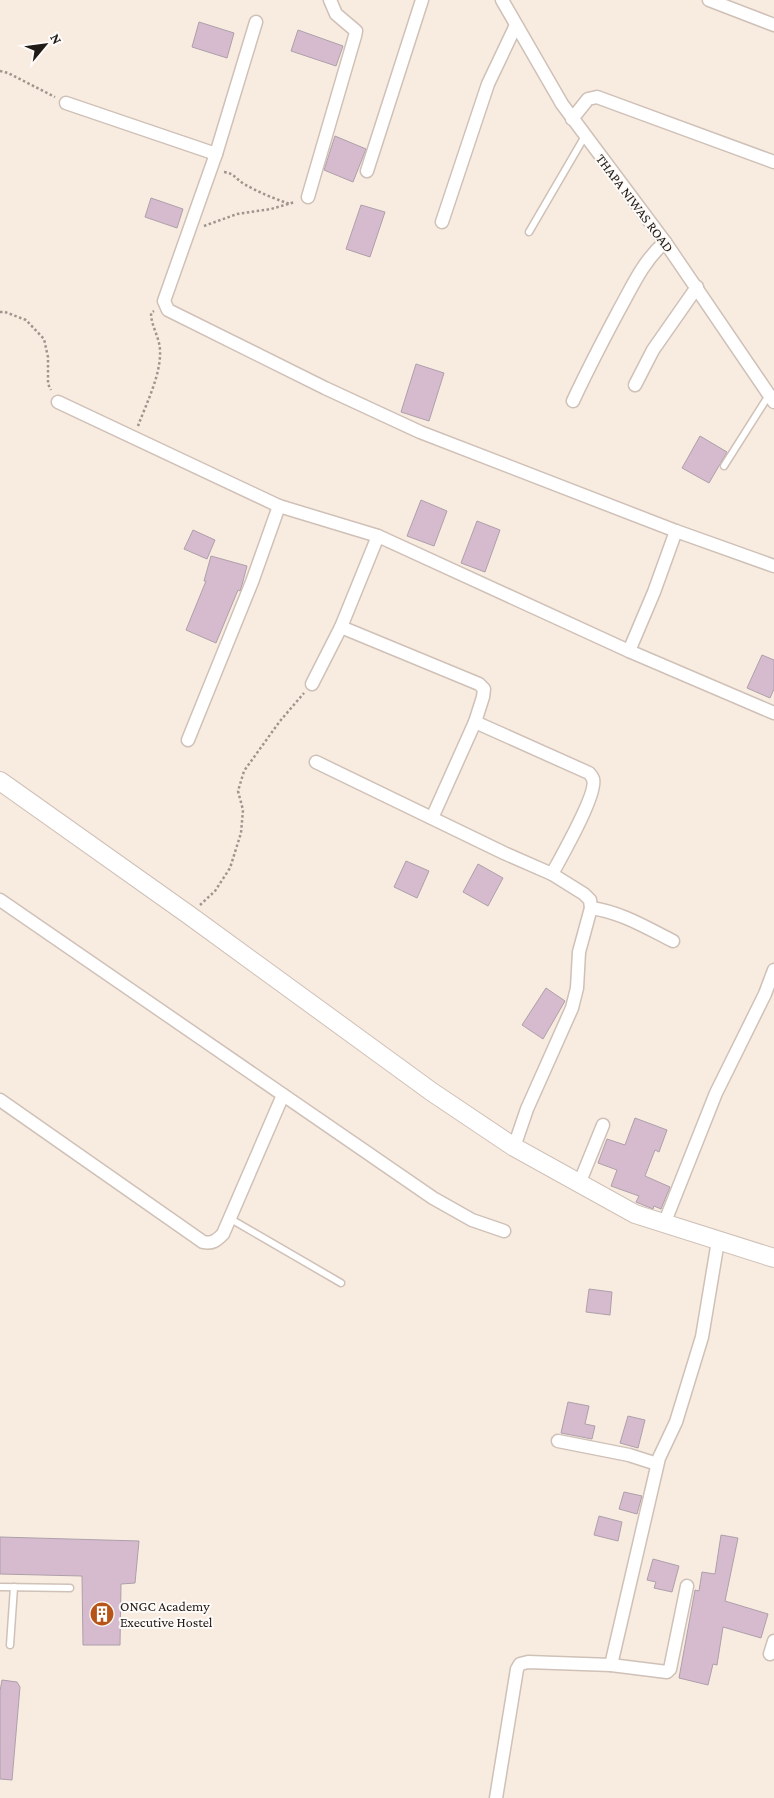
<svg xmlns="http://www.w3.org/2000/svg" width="774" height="1798" viewBox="0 0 774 1798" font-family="'Crimson Pro',serif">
<rect width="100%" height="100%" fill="#f8ebe0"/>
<g fill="#d6bbce" stroke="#ada0aa">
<path d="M199,22l35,11 -7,25 -35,-11z"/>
<path d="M298,30l45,16 -7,20 -45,-15z"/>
<path d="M335,136l31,13 -13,33 -29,-12z"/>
<path d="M151,198l32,11 -6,19 -32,-11z"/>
<path d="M361,205l24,7 -15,45 -24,-8z"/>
<path d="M416,364l28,9 -15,48 -28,-9z"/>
<path d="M700,436l27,16 -18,31 -27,-15z"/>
<path d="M421,500l26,11 -13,35 -27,-10z"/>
<path d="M477,521l23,9 -15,42 -24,-9z"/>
<path d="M193,530l22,10 -8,19 -23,-10z"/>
<path d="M211,556l36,10 -5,19 -2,6 -2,-1 -22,53 -30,-13 20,-49h-2z"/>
<path d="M762,655l12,5v29l-4,9 -23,-10z"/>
<path d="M406,861l23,10 -12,27 -23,-11z"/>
<path d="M478,864l25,14 -15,28 -25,-14z"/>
<path d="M546,988l19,13 -22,38 -21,-14z"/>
<path d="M635,1118l32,12 -8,22 -4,-2 -10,26 25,11 -9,22 -7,-3 -1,3 -17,-7 3,-6 -28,-10 6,-16 -19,-7 9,-24 18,6z"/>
<path d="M589,1289l23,3 -2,23 -24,-3z"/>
<path d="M568,1402l21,4 -4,18 10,2 -3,13 -31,-6z"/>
<path d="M628,1416l17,4 -7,28 -18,-5z"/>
<path d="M624,1492l18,4 -5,18 -18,-5z"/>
<path d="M599,1516l23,6 -4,19 -24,-6z"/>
<path d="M721,1535l17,3 -13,63 43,13 -7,24 -38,-11 -6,38 -4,-1 -5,21 -29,-7 16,-88 4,1 3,-19 13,2z"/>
<path d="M0,1537l139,4 -4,42 -14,1 -1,61h-37l-1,-69 -82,-2z"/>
<path d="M653,1559l26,7 -7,26 -18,-4 2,-6 -9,-2z"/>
<path d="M2,1680l15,2 3,5 -8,93 -12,-1v-88z"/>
</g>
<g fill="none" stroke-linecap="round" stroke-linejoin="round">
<defs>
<g id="lane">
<path d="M529,232l56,-96"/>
<path d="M724,466l45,-71"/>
<path d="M229,1218l112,65"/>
<path d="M0,1587l70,1"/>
<path d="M10,1645l4,-58"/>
</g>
<g id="street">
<path d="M502,0l60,104 103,138 109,160"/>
<path d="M709,0l65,25"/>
<path d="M256,22l-40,132 -52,147 4,9 157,78 95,44 256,99 98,35"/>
<path d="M66,103l150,51"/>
<path d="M572,119l16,-20 9,-2 177,65"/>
<path d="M367,171l55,-171"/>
<path d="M308,197l47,-161 1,-5 -20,-17 -6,-14"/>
<path d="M442,222l46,-138 28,-59"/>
<path d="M635,385l18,-35 44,-63"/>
<path d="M573,401c14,-30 29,-59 45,-89 14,-25 25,-51 47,-70"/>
<path d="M58,402l221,104 99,30 251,115 145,62"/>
<path d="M341,627l138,57 5,5 -1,8 -8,25 -43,96"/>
<path d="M629,651l25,-59 22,-61"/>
<path d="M312,684l29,-57 37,-91"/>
<path d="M475,722l114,51c1,1 4,5 4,6 5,14 -33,80 -41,95"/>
<path d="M188,740l64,-158 27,-76"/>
<path d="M316,762l188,91 48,21 32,20 6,6 1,8 -12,44 -2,36 -5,20 -45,101 -13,38"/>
<path d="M0,900l433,298 39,22 32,11"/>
<path d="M591,908c30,4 56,20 82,33"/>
<path d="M0,1100l203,142c9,2 13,-1 20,-8l60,-139"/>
<path d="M579,1184l24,-59"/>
<path d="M664,1224l52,-131 49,-99 9,-24"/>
<path d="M558,1441l71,14 28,9"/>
<path d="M770,1654l4,-13"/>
<path d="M611,1665l48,-207 17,-36 26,-85 16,-96"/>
<path d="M496,1798l21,-129 3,-5 8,-2 83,3 56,7 3,-3 17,-83"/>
</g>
<path id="secondary" d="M0,781l189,134 243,177 82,55 121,67 139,44"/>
</defs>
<use href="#lane" stroke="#cfc1b7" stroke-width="9"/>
<use href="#street" stroke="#cfc1b7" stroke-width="15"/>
<use href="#secondary" stroke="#cfc1b7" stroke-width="20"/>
<g stroke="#9f958d" stroke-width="2.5" stroke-dasharray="2.5 2.5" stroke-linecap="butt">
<path d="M0,71l8,2 47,24"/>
<path d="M224,172c10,1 12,7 20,12 14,8 31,15 46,20"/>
<path d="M204,226l33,-12 34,-5 24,-7"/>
<path d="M0,312h5l21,8 18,19 4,18v27l3,6"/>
<path d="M138,426c8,-22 23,-51 22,-75 0,-13 -9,-25 -9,-38l3,-2"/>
<path d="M200,905l15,-14 15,-23 11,-35 2,-23 -5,-19 6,-20 36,-50 24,-28"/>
</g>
<use href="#lane" stroke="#fff" stroke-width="6"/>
<use href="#street" stroke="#fff" stroke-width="12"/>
<use href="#secondary" stroke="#fff" stroke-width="18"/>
</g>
<defs>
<symbol id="building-disc" viewBox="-11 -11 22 22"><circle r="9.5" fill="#b75519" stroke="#fdfaf8"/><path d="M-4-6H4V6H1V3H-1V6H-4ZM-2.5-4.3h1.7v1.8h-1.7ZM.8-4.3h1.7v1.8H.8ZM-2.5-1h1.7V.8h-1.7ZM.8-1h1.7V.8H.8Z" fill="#fff"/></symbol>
</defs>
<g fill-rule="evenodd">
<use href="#building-disc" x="88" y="1600" width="28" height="28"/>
</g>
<g text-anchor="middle" stroke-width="4" stroke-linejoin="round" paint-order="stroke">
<g font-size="14" fill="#201b17" stroke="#fdfaf8">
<text transform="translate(635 203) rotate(53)" y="5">THAPA NIWAS ROAD</text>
</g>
<g font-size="14" fill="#201b17" stroke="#fdfaf8" text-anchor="start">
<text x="120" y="1611">ONGC Academy<tspan x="120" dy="16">Executive Hostel</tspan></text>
</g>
</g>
<g transform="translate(45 45) rotate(61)" stroke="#fdfaf8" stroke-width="4" paint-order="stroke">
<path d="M0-4L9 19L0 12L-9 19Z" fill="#201b17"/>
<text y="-8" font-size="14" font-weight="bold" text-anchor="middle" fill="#201b17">N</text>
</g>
</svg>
